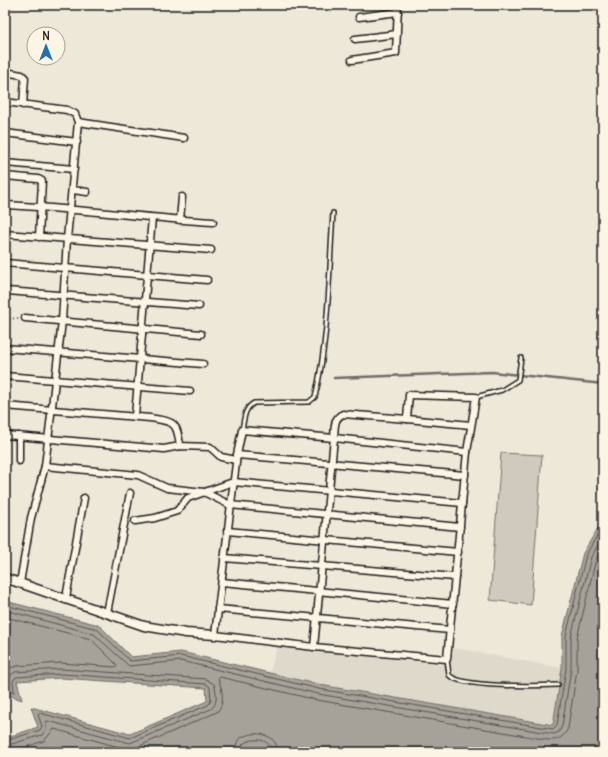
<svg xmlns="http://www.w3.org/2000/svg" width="608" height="757" viewBox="0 0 608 757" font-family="Delius,sans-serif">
<rect width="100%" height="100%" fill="#eee8d9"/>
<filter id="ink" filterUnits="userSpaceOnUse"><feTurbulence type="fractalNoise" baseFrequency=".025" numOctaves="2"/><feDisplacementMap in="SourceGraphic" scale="8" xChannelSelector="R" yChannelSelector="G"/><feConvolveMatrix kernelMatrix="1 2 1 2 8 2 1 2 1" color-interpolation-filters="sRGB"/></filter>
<g filter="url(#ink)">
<path fill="#ded9cb" d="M277,647l173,18 4,-17 108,20 -9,57 -233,-40 -50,-12z"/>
<path fill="#cfcabd" stroke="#76736c" d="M501,453l41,2 -11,150 -41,-5z"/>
<path fill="#a7a299" stroke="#6f6c67" d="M603,512v240h-327l-23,-3 -7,3h-241v-14l33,-11 -7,-20 99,27 77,-33 -1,-13 -145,-10 -44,3 5,19 -17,-6v-93l94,24 32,32 50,-5 139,33 233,40 9,-57v-32l21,-83 15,-25z"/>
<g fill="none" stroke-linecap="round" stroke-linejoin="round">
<g stroke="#54524e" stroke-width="1">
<path d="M5,605l92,24 33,32 51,-5 138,33 234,40 4,-4 9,-56v-33l20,-81 17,-30"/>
<path d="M5,610l89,24 35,32 52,-5 137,33 236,40 5,-2 3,-6 9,-57v-32l20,-80 12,-20"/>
<path d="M5,617l86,22 26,26 -2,2 -54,-4 -44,3 -7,2 -5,4"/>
<path d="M5,686l3,-2 2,-8 5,-4 46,-3 145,10 8,5c3,9 4,20 -3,25l-81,34 -82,-22 -2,1v7l-4,6 -37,11"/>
<path d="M5,691l9,1 -1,-11 3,-4 46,-3 144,10 4,3 1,14 -3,4 -78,33 -90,-25 -2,2 4,11 -2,4 -35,11"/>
<path d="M10,752l34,-11 10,-12 72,20 9,-1 82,-36c8,-8 6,-23 1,-33l2,-2 97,23 232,40c9,1 16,-4 19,-12l9,-58v-32l19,-79 7,-11"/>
<path d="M234,752l4,-12c13,-11 39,-8 40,12"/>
<path d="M240,752l3,-8c9,-7 28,-6 29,8"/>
</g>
<path stroke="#6f6c67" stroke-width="2.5" d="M334,378l158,-6 111,12"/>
<defs>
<g id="service">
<path d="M476,397l26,-7 16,-10 3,-22"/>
<path d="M242,430c2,-10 2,-22 12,-27l55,-1 6,-5c14,-58 14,-124 18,-184"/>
<path d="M447,659l2,16c11,13 90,11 109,10"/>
</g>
<g id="minor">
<path d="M359,17l39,-5"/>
<path d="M355,39l42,-5"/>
<path d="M352,60l44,-7 2,-48"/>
<path d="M5,72l17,3 3,3 -2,27"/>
<path d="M5,102l62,8 8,4 3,8 -11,117 -5,82 -17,145 -14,52 -11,65"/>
<path d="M78,122l106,16"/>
<path d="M5,133l72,9"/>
<path d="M5,163l69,6"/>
<path d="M5,176l33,3 4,2 -3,56"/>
<path d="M73,190l14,2"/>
<path d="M5,205c69,3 138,13 208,17"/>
<path d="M180,220l2,-23"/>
<path d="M5,234l206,16"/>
<path d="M5,263l202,17"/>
<path d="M7,291l192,15"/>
<path d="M25,318l176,16"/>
<path d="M5,348l198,16"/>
<path d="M5,376l185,15"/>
<path d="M409,395l67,2 -9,55 -20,207 -133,-12 -99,-12 22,-180 5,-25 92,8c1,-9 -1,-20 9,-24l64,5z"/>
<path d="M5,406l145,12c24,4 27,3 30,28"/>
<path d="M135,416l17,-198"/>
<path d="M407,419l64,6"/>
<path d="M5,435l159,14 16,-3 30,1 11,10 15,3"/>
<path d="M237,455l228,20"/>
<path d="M19,461v-25"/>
<path d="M45,466l93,9 29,13 37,4 26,13 230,22"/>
<path d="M135,521l20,-3 22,-7 11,-13 45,-16 229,21"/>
<path d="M227,531l231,21"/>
<path d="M224,558l231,19"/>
<path d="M222,582l231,22"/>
<path d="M66,598l18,-100"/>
<path d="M218,609l232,21"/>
<path d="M107,613l23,-120"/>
<path d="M314,647l20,-209 133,14"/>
</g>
<path id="tertiary" d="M5,578l139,48 42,7 29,2"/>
</defs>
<use href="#service" stroke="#1c1c1c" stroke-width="6"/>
<use href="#minor" stroke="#1c1c1c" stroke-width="9"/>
<use href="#tertiary" stroke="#1c1c1c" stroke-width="11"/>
<path stroke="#1c1c1c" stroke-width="1.5" stroke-dasharray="1 3" stroke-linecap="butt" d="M5,319l14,-1"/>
<use href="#service" stroke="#fcf5e5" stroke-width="3"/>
<use href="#minor" stroke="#fcf5e5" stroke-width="6"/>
<use href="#tertiary" stroke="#fcf5e5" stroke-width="8"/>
</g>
</g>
<rect width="608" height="757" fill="none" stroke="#fcf5e5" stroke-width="20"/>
<rect x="10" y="10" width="588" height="737" fill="none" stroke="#1c1c1c" stroke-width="1.5" filter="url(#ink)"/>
<g transform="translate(46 46)"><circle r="19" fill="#fcf5e5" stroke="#a29e95"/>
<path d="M0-3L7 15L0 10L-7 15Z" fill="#1f6fb2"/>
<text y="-6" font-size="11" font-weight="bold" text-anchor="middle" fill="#1c1c1c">N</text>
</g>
</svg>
